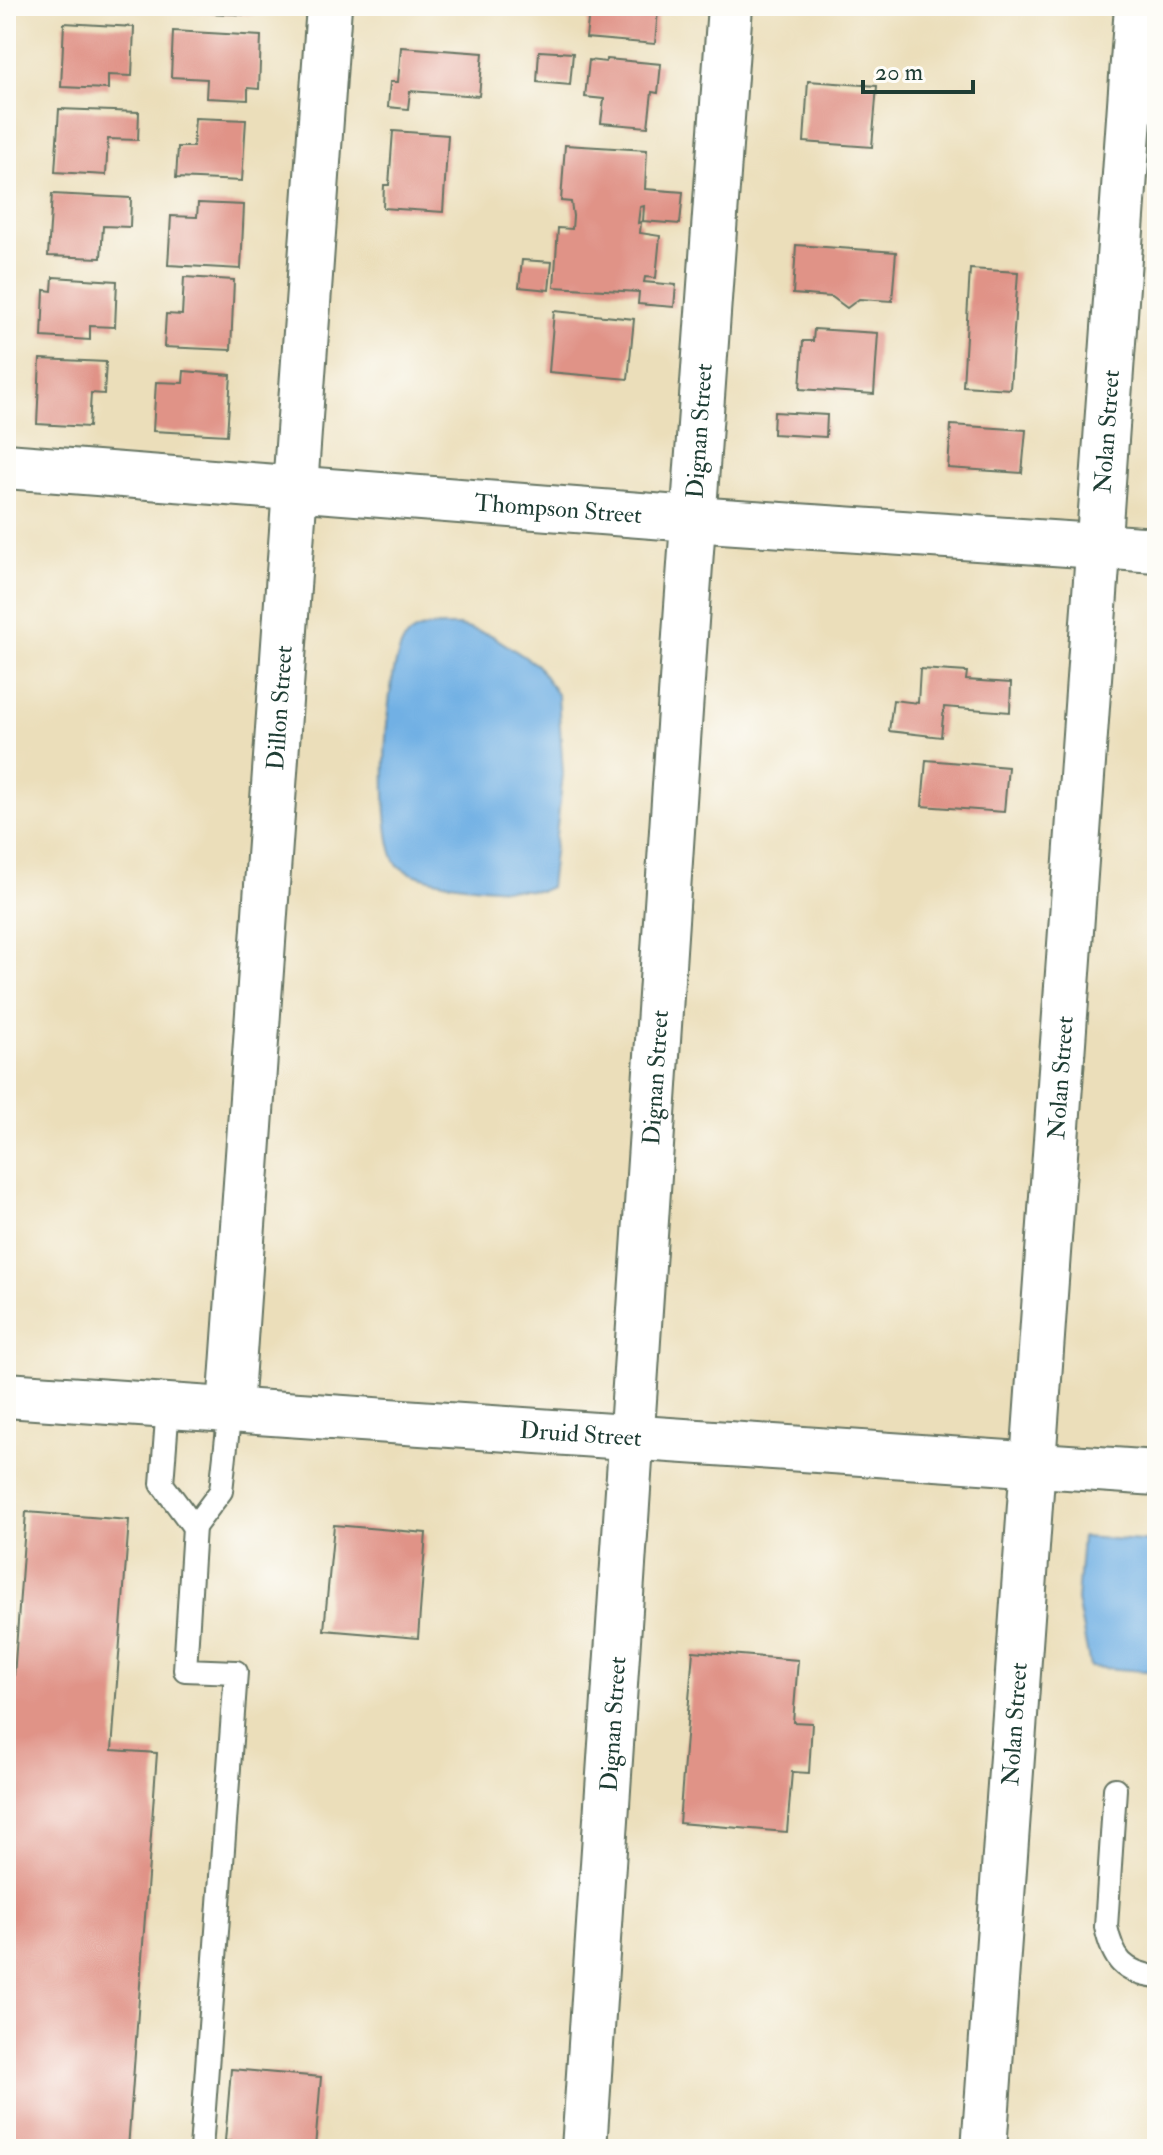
<svg xmlns="http://www.w3.org/2000/svg" width="1163" height="2155" viewBox="0 0 1163 2155" font-family="'IM FELL Double Pica',serif">
<rect width="100%" height="100%" fill="#fdfcf7"/>
<filter id="ink" filterUnits="userSpaceOnUse"><feTurbulence type="fractalNoise" baseFrequency=".0125" numOctaves="2"/><feDisplacementMap in="SourceGraphic" scale="16" xChannelSelector="R" yChannelSelector="G"/><feConvolveMatrix kernelMatrix="1 2 1 2 8 2 1 2 1" color-interpolation-filters="sRGB"/></filter>
<filter id="wash" filterUnits="userSpaceOnUse"><feTurbulence type="fractalNoise" baseFrequency=".006" numOctaves="4" result="noise"/><feDisplacementMap in="SourceGraphic" scale="32" xChannelSelector="R" yChannelSelector="G"/><feGaussianBlur stdDeviation="1.8" result="paint"/><feColorMatrix in="noise" values="0 0 0 0 0 0 0 0 0 0 0 0 0 0 0 0 0 1.4 0 .05"/><feComposite in="paint" operator="in"/></filter>
<g filter="url(#wash)">
<rect width="100%" height="100%" fill="#ebdeba"/>
<g fill="#71b0e4" stroke="#48768c" stroke-width="2">
<path d="M459,626l32,9 46,30 21,31 5,78 -13,113 -9,4c-31,-2 -123,-5 -143,-26 -22,-24 -15,-203 9,-228 13,-13 35,-11 52,-11z"/>
<path d="M1082,1537l75,5v130l-67,-5 -13,-67z"/>
</g>
<g id="blocks">
<g fill="#e09387">
<path d="M189,6h66l-1,9 -65,-3z"/>
<path d="M576,6h86l-1,4h-3l-3,34 -69,-6 3,-26 -14,-1z"/>
<path d="M64,23l70,4 -2,49 -24,-1v14l-47,-2z"/>
<path d="M173,31l88,5 -2,53 -11,-1v12l-42,-2 1,-19 -36,-2z"/>
<path d="M401,47l82,6 -4,43 -69,-5 -2,18 -20,-2 2,-25h8z"/>
<path d="M539,51l34,2 -3,32 -33,-3z"/>
<path d="M607,59l54,5 -3,29 -6,-1 -4,35 -47,-4 3,-24 -19,-2 4,-37 17,2z"/>
<path d="M808,81l69,5 -5,61 -68,-5z"/>
<path d="M59,109l80,3 -1,28 -30,-1 -2,36 -51,-3z"/>
<path d="M195,118l51,2 -4,61 -66,-3 2,-31h15z"/>
<path d="M393,131l55,4 -5,77 -60,-4 1,-23h5z"/>
<path d="M565,145l82,5 -2,39 38,3 -3,32 -37,-3 1,-15 -4,1 -2,16 3,-1 -1,11 20,3 -4,42 -11,-1 -1,5 32,3 -2,22 -36,-3 1,-12 -85,-5 4,-59 14,1 1,-13 -2,-14 -10,-1z"/>
<path d="M52,194l79,4 -1,29 -27,-1 -2,32 -53,-2z"/>
<path d="M198,203l46,2 -3,64 -73,-4 3,-49 26,1z"/>
<path d="M796,245l100,7 -4,49 -33,-2 -12,9 -15,-11 -39,-3z"/>
<path d="M522,260l30,2 -3,28 -30,-3z"/>
<path d="M970,269l48,3 -8,117 -47,-3z"/>
<path d="M53,277l64,4 -2,46 -25,-1v14l-48,-3 2,-47 8,1z"/>
<path d="M184,277l50,3 -3,70 -67,-3 2,-33 16,1z"/>
<path d="M554,311l80,8 -6,60 -79,-7z"/>
<path d="M814,329l64,4 -4,61 -74,-5 3,-48h10z"/>
<path d="M40,359l66,3 -2,32 -13,-1 -2,34 -52,-3z"/>
<path d="M184,371l47,4 -4,60 -74,-4 3,-49 27,1z"/>
<path d="M774,412l53,3 -1,22 -53,-3z"/>
<path d="M951,425l75,5 -4,43 -74,-5z"/>
<path d="M920,669l47,3 -1,8 45,3 -1,29 -66,-5 -3,30 -52,-6 4,-31 25,3z"/>
<path d="M926,760l82,7 -4,45 -82,-6z"/>
<path d="M26,1512l103,8 -17,230 45,3 -29,396h-122v-363z"/>
<path d="M334,1525l92,8 -8,105 -94,-8z"/>
<path d="M693,1651l105,9 -5,62 19,1 -3,50 -17,-1 -5,60 -108,-9z"/>
<path d="M231,2069l90,8 -6,71 -90,-7z"/>
</g>
</g>
</g>
<g filter="url(#ink)">
<use href="#blocks" fill-opacity="0" stroke="#667563" stroke-width="2"/>
<g fill="none" stroke-linecap="round" stroke-linejoin="round">
<defs>
<g id="lane">
<path d="M168,1406l-6,78 32,43 27,-36 9,-81"/>
<path d="M194,1527l-9,143 51,2 -35,477"/>
<path d="M1115,1789l-9,138c7,32 17,46 51,50"/>
</g>
<g id="street">
<path id="s1" d="M6,466l686,53 465,31"/>
<path id="s2" d="M6,1395l1151,78"/>
<path id="s3" d="M230,1410l99,-1404"/>
<path id="s4" d="M584,2149c50,-714 92,-1429 146,-2143"/>
<path id="s5" d="M984,2149l153,-2143"/>
</g>
</defs>
<use href="#lane" stroke="#667563" stroke-width="26"/>
<use href="#street" stroke="#667563" stroke-width="48"/>
<use href="#lane" stroke="#fff" stroke-width="22"/>
<use href="#street" stroke="#fff" stroke-width="44"/>
</g>
</g>
<g text-anchor="middle" stroke-width="8" stroke-linejoin="round" paint-order="stroke">
<g font-size="24" fill="#1f3d34" stroke="#fdfcf7">
<text dy="8" stroke="none"><textPath href="#s4" startOffset="1722">Dignan Street</textPath></text>
<text dy="8" stroke="none"><textPath href="#s5" startOffset="1722">Nolan Street</textPath></text>
<text dy="8" stroke="none"><textPath href="#s1" startOffset="554">Thompson Street</textPath></text>
<text dy="8" stroke="none"><textPath href="#s3" startOffset="704">Dillon Street</textPath></text>
<text dy="8" stroke="none"><textPath href="#s4" startOffset="1074">Dignan Street</textPath></text>
<text dy="8" stroke="none"><textPath href="#s5" startOffset="1074">Nolan Street</textPath></text>
<text dy="8" stroke="none"><textPath href="#s2" startOffset="576">Druid Street</textPath></text>
<text dy="8" stroke="none"><textPath href="#s4" startOffset="426">Dignan Street</textPath></text>
<text dy="8" stroke="none"><textPath href="#s5" startOffset="426">Nolan Street</textPath></text>
</g>
</g>
<rect width="1163" height="2155" fill="none" stroke="#fdfcf7" stroke-width="32"/>
<path d="M863 80v12h110v-12" fill="none" stroke="#1f3d34" stroke-width="4"/>
<text x="875" y="80" font-size="24" fill="#1f3d34" stroke="#fdfcf7" stroke-width="6" paint-order="stroke">20 m</text>
</svg>
